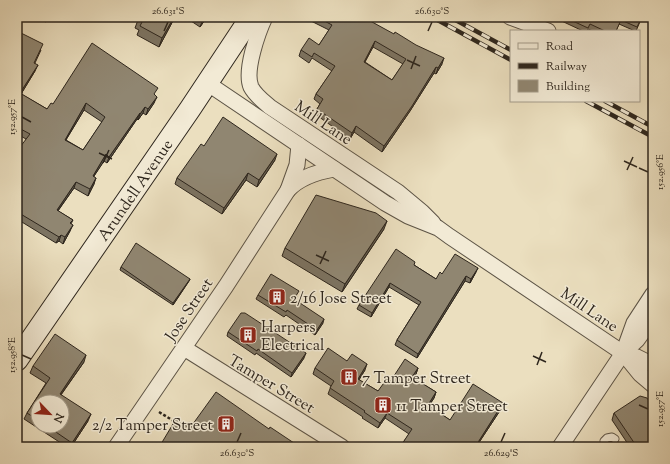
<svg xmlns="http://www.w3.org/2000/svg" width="670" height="464" viewBox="0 0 670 464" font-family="'Sorts Mill Goudy',serif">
<rect width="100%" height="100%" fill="#ebdfbf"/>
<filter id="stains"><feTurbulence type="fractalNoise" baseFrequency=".005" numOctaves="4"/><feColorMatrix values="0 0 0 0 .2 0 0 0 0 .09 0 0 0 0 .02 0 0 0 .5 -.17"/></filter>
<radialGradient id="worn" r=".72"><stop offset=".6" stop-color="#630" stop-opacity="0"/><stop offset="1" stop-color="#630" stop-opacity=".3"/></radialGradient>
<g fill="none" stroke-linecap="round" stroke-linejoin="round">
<defs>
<path id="service" d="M604,441l3,-3 5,-1 3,2"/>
<g id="minor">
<path d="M265,17c-7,15 -21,54 -14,70 4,8 12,14 19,20l128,85 24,20 11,11"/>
<path d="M510,17l38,14"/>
<path d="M207,83l178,120 23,13 30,12 11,8 168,113 6,4 17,21 13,11"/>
<path d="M288,190l9,-25 2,-20"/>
<path d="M184,348l158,99"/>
<path d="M625,348l9,-25 19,-29"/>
<path d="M623,353l14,4 16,8"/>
<path d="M116,447l110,-161 62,-96c12,-13 29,-18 46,-21"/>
<path d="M560,447l63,-94 14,-13 16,-22"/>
</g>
<g id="secondary">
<path id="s1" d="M17,360l173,-251 61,-92"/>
</g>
</defs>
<use href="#service" stroke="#5d5446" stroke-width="9"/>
<use href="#minor" stroke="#5d5446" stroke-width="17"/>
<use href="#secondary" stroke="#2e261d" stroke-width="23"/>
<g stroke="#2e261d" stroke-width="2.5" stroke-dasharray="3 2" stroke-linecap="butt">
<path d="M159,412l18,11"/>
<path d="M182,424l9,-1"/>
</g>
<use href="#service" stroke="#f2ead5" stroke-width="7"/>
<use href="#minor" stroke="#f2ead5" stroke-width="15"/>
<use href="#secondary" stroke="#f2ead5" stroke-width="21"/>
<defs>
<g id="rail">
<path d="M432,17l79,43"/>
<path d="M450,17l61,33"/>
<path d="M586,101l67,36"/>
<path d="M605,101l48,26"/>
</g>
</defs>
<use href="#rail" stroke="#2e261d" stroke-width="4.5"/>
<use href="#rail" stroke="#f2ead5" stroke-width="3" stroke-dasharray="9" stroke-linecap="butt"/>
</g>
<g fill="#7c7361" stroke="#2e261d" fill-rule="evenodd">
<path d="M37,17h12l-3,5z"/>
<path d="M130,17h45l-16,30 -22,-12 2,-5 -4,-2 3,-8z"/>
<path d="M185,17h22l-7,10z"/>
<path d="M310,17h53l79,47 -6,10 -2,-1 -24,38 -28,41 -28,-20 -4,7 -35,-25 2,-5 3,-5 -6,-5 2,-5 16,-23 -20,-13 -3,5 -10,-7 2,-6 18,-5 10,-15 -20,-10zM373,47l30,17 -11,16 -27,-18z"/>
<path d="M553,17h89l-6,14h-1l-16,-7 -3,7h-23l-5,-2 -1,2h-4z"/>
<path d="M17,31l24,19 -6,13v8l-14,23 26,15 6,-5 102,-9 -1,8 -8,12 -3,-2 -5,7 -1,-1 -30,44 -3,-2 -10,15v8l-6,12 -14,-8 -16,23 15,9 -2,4 -1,7 -7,13 -4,-3 -3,2 -39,-24 9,-80 -9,-5zM84,110l18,12 -19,28 -17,-10z"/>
<path d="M204,146l71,14 -18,27 -11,-7 -24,34 -47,-30 2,-6z"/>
<path d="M384,229l-42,63 -60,-36 3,-8z"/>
<path d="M414,265l22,14 6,-5 34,-2 -6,11 -5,-2 -48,77 -22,-13 2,-5 22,-35 -30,-18 -18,30 -14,-8 2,-4z"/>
<path d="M121,267l69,12 -1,2 -16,24 -53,-35z"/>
<path d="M258,295l39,1 -2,3 28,24 -8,12 -29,-20 -2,2 -28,-18z"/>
<path d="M228,332l76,26 -13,19 -35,-24 -1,2 -28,-19z"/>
<path d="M347,361l18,9 -6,10 19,11 12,-9 28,-14 -2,6 -3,4 23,14 -2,6 -5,8 21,14 51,-11 -25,38h-75l1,-3 7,-10 -24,-16 -7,10 -16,-10 1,-1 -35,-23 3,-8 -18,-12 2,-6z"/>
<path d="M84,362l-23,33 27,26 -17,26h-4l-43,-28 3,-6 19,-30 -16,-10 3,-7zM38,402l24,24h-24z"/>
<path d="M614,413l39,34h-23l-18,-27z"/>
<path d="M190,428l79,1 31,18h-140l1,-3z"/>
</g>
<g fill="#655e4f" stroke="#2e261d">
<path d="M23,17h2l-8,11v-3z"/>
<path d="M174,17h1l-16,30 3,-9z"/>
<path d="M205,17h2l-7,10 3,-8z"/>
<path d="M375,41l-2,6 -11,20 2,-5z"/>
<path d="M444,58l-2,6 -6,10 2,-6z"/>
<path d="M38,65l-3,6 -17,28 2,-6z"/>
<path d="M436,67l-2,6 -24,38 -28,41 2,-6z"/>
<path d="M157,97l-3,6 -8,12 2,-6z"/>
<path d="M86,103l-2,7 -22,36 3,-6z"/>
<path d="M145,107l-2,6 -5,7 2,-6z"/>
<path d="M140,113l-3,6 -30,44 2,-6z"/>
<path d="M356,126l-2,6 -4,7 2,-6z"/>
<path d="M106,154l-2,7 -14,21 3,-6z"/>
<path d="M277,154l-2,6 -18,27 2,-7z"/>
<path d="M248,173l-2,7 -24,34 2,-6z"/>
<path d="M96,178l-2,6 -6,12 2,-7z"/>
<path d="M76,182l-2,6 -20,28 3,-6z"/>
<path d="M387,221l-3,8 -42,63 3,-8z"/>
<path d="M73,225l-3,6 -7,13 2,-7z"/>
<path d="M61,235l-2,6 -3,2 3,-6z"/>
<path d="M478,268l-2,4 -6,11 1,-4z"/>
<path d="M466,276l-1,5 -48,77 1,-4z"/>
<path d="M190,279l-1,2 -16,24v-2z"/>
<path d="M390,283l-1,4 -18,30 1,-4z"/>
<path d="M324,319l-1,4 -8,12 2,-5z"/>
<path d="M306,353l-2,5 -13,19 1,-4z"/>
<path d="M86,355l-2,7 -27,38 3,-6z"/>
<path d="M367,364l-2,6 -10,15 3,-6z"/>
<path d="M418,368l-2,6 -6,9 2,-6z"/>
<path d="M436,392l-2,6 -9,13 3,-6z"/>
<path d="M503,403l-2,6 -25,38h-1z"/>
<path d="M387,413l-2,5 -7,10 2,-5z"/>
<path d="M91,414l-3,7 -17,26 1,-4z"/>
</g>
<g fill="#908671" stroke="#2e261d" fill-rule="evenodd">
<path d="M17,17h6l-6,8z"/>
<path d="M140,17h34l-12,21 -22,-12 2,-4 -4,-3z"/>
<path d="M317,17h46l31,17 1,-2 21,13 28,13 -6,10 -2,-1 -24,39 -28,40 -28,-20 -4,7 -35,-24 6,-10 -7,-5 19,-28 -21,-13 -2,4 -11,-7 8,-12 10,7 13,-20zM375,41l31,18 -14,21 -28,-18z"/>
<path d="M564,17h78l-5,10 -16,-7 -5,11h-11l-15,-7 -2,4z"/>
<path d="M17,31l26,13 -9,19 4,2 -18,28 27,16 4,-6 2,1 39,-61 66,45 -4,6 3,3 -9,12 -3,-2 -5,7v-1l-31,44 -3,-3 -13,22 3,2 -6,11 -14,-7 -19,28 16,10 -3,3 3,2 -8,12 -4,-2 -2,2 -40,-24 -2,3v-65l13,-17 -13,-7zM86,103l19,14 -22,33 -18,-10z"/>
<path d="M223,117l54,37 -18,26 -11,-7 -24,35 -47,-30 24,-34 3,2z"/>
<path d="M316,195l60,18 11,8 -42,63 -60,-36z"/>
<path d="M136,243l54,36 -17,24 -52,-36z"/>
<path d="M396,249l19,13 -1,3 22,14 4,-7 2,2 13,-20 23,14 -7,11 -5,-3 -48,78 -21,-14 24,-38 -31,-19 -18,30 -13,-8z"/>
<path d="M271,274l28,17 -5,8 30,20 -7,11 -30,-20 -1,2 -28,-17z"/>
<path d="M241,313h4l61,40 -14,20 -34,-24 -1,2 -29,-19z"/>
<path d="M55,334l31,21 -26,39 31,20 -19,29 -25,-17h15v-24h-24v18l-11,-7 23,-35 -17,-12z"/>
<path d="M328,348l19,13 5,-7 15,10 -9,15 20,12 8,-11 4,2 15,-23 13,9 -6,9 24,15 -8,13 22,15 23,-36 30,19 -28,44h-69l-4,-3 10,-15 -25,-16 -7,10 -16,-11 1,-1 -35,-23 4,-7 -19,-13z"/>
<path d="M216,392l53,37 1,-2 30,20h-134l-5,-3 15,-25 14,9z"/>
<path d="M640,396l7,2 6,9v40h-16l-23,-34z"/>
</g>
<path fill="none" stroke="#2e261d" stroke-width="1.5" d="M164,31l4,-9M428,31l4,-9M407,60l13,6M411,69l5,-13M22,117l9,5M99,153l13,6M624,161l13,6M103,163l6,-13M639,168l9,4M627,170l6,-13M316,255l13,6M320,264l6,-13M22,355l9,4M533,356l13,6M537,365l5,-13M639,405l9,4M237,442l4,-9M501,442l4,-9"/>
<defs>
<symbol id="building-square" viewBox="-11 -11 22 22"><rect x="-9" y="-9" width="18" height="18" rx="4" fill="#8f2418" stroke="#f2ead5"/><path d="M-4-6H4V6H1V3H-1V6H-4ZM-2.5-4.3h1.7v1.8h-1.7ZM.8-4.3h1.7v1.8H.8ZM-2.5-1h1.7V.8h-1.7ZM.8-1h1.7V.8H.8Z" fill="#fff"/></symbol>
</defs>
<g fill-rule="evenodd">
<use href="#building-square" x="267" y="287" width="20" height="20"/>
<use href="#building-square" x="238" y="325" width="20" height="20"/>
<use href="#building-square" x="339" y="367" width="20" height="20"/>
<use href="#building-square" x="373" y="395" width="20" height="20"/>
<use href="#building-square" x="216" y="414" width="20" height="20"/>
</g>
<g text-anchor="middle" stroke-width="3" stroke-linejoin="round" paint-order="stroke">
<g font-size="16" fill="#2e261d" stroke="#f2ead5">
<text transform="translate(324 122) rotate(34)" y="6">Mill Lane</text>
<text dy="6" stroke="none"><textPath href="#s1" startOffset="207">Arundell Avenue</textPath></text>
<text transform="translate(188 309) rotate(-56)" y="6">Jose Street</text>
<text transform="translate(590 309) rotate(34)" y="6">Mill Lane</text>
<text transform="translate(272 383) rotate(31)" y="6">Tamper Street</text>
</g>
<g font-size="16" fill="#2e261d" stroke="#f2ead5" text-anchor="start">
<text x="290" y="303">2/16 Jose Street</text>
<text x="261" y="332">Harpers<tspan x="261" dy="18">Electrical</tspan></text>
<text x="362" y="383">7 Tamper Street</text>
<text x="396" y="411">11 Tamper Street</text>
<text x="213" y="430" text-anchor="end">2/2 Tamper Street</text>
</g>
</g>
<rect width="670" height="464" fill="none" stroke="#ebdfbf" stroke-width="44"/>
<rect x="510" y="30" width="130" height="72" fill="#f2ead5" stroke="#a49c8b"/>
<rect x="518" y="43" width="20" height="6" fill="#f2ead5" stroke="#a49c8b"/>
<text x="546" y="50" font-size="12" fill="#2e261d">Road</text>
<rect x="518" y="63" width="20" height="6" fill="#2e261d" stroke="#a49c8b"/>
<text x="546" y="70" font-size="12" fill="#2e261d">Railway</text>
<rect x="518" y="80" width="20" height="12" fill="#908671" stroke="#a49c8b"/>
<text x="546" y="90" font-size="12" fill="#2e261d">Building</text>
<g transform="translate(50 414) rotate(115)"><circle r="19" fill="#f2ead5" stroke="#a49c8b"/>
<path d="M0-3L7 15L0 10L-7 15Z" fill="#8f2418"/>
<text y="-6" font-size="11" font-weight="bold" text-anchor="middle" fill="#2e261d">N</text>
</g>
<rect x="22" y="22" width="626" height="420" fill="none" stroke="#2e261d" stroke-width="1.5"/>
<g font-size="10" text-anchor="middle" fill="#2e261d">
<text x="168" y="14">26.631°S</text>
<text x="432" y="14">26.630°S</text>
<text transform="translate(11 117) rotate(-90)" y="4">152.957°E</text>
<text transform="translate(659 172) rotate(-90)" y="4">152.956°E</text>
<text transform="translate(11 355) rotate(-90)" y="4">152.958°E</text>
<text transform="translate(659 409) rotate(-90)" y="4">152.957°E</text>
<text x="237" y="456">26.630°S</text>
<text x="501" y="456">26.629°S</text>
</g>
<rect width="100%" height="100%" filter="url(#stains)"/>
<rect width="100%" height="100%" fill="url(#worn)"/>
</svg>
